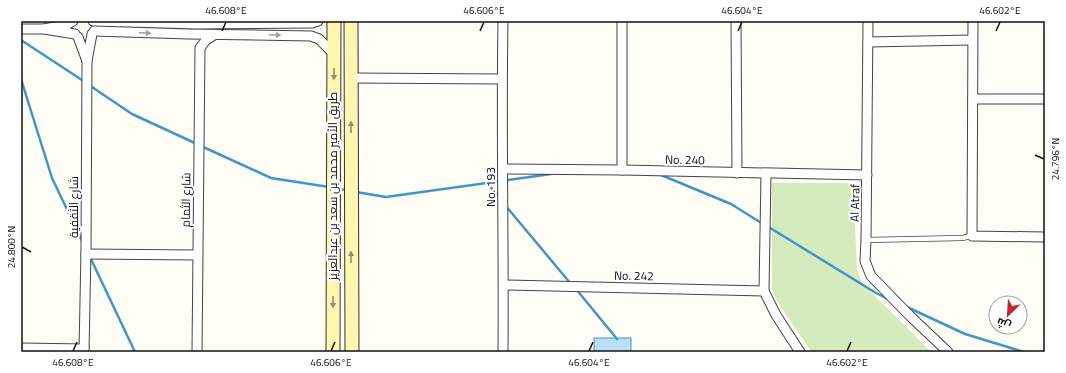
<svg xmlns="http://www.w3.org/2000/svg" width="1066" height="373" viewBox="0 0 1066 373" font-family="Georgia,Cairo,serif">
<rect width="100%" height="100%" fill="#fffdf5"/>
<path fill="#d5ebbd" d="M772,183h84l2,4 -3,37 2,46 5,13 69,69h-119c-10,-13 -18,-26 -27,-39 -5,-8 -11,-15 -13,-25z"/>
<rect fill="#b9e0f7" stroke="#3f96cf" x="594" y="338" width="37" height="14"/>
<g fill="none" stroke-linecap="round" stroke-linejoin="round">
<g stroke="#3f96cf" stroke-width="2.5">
<path d="M21,40l64,42"/>
<path d="M21,79l31,99 30,63"/>
<path d="M89,85l43,29 65,30"/>
<path d="M201,146l70,32 58,9"/>
<path d="M661,175l70,29 32,20"/>
<path d="M487,183l13,15"/>
<path d="M338,189l9,1"/>
<path d="M356,192l30,5 165,-23"/>
<path d="M505,205l66,79"/>
<path d="M767,226l109,67 12,6"/>
<path d="M90,257l45,95"/>
<path d="M576,289l41,50"/>
<path d="M907,307l58,27 59,18"/>
</g>
<defs>
<path id="lane" d="M866,240l96,-2 10,-2"/>
<g id="street">
<path d="M73,21l-7,4 -22,4 31,5"/>
<path d="M93,21l105,3 114,-1 6,-2"/>
<path d="M622,21v149"/>
<path d="M736,21l1,152"/>
<path d="M868,21l-2,219 -1,21 6,15 39,40 38,36"/>
<path d="M973,21l-1,215 73,1"/>
<path d="M21,29h23"/>
<path d="M94,31l95,3 122,2 8,3 15,15"/>
<path d="M78,37l9,24 5,-27"/>
<path d="M868,42l104,-2"/>
<path d="M351,78l151,1"/>
<path d="M973,99h72"/>
<path d="M503,169l119,1 245,5"/>
<path d="M766,174l-2,117 12,24 24,37"/>
<path d="M86,254l111,1"/>
<path d="M504,285l260,6"/>
<path d="M21,348l63,1"/>
<path d="M84,352l2,-102 1,-189"/>
<path d="M197,352l3,-304 6,-8 8,-5"/>
<path d="M503,352c1,-110 -2,-221 0,-331"/>
</g>
<g id="secondary">
<path d="M351,21l1,331"/>
<path d="M333,352l1,-331"/>
</g>
</defs>
<use href="#lane" stroke="#444" stroke-width="6"/>
<use href="#street" stroke="#444" stroke-width="11"/>
<use href="#secondary" stroke="#333" stroke-width="15"/>
<use href="#lane" stroke="#fff" stroke-width="4.5"/>
<use href="#street" stroke="#fff" stroke-width="9"/>
<use href="#secondary" stroke="#fff6b0" stroke-width="13"/>
</g>
<defs><path id="oneway-solid" d="M-6-.8H1V-3.2L6.5 0L1 3.2V.8H-6Z"/></defs>
<g fill="#a0a0a0">
<use href="#oneway-solid" transform="translate(145 33) rotate(2)"/>
<use href="#oneway-solid" transform="translate(275 35)"/>
</g>
<g fill="#948f68">
<use href="#oneway-solid" transform="translate(334 74) rotate(90)"/>
<use href="#oneway-solid" transform="translate(351 127) rotate(-90)"/>
<use href="#oneway-solid" transform="translate(351 257) rotate(-90)"/>
<use href="#oneway-solid" transform="translate(333 302) rotate(90)"/>
</g>
<path fill="none" stroke="#111" stroke-width="1.5" d="M222,31l4,-9M480,31l4,-9M738,31l4,-9M996,31l4,-9M1035,155l9,4M22,247l9,5M73,351l4,-9M331,351l4,-9M589,351l4,-9M847,351l4,-9"/>
<g text-anchor="middle" stroke-width="4" stroke-linejoin="round" paint-order="stroke">
<g font-size="12" fill="#111" stroke="#fff">
<text transform="translate(685 160) rotate(1)" y="4">No. 240</text>
<text transform="translate(333 186) rotate(-90)" y="4">طريق الأمير محمد بن سعد بن عبدالعزيز</text>
<text transform="translate(491 187) rotate(-90)" y="4">No. 193</text>
<text transform="translate(186 200) rotate(-89)" y="4">شارع الثمام</text>
<text transform="translate(855 203) rotate(-89)" y="4">Al Atraf</text>
<text transform="translate(74 207) rotate(-90)" y="4">شارع الثقفية</text>
<text transform="translate(634 276) rotate(1)" y="4">No. 242</text>
</g>
</g>
<rect width="1066" height="373" fill="none" stroke="#ffffff" stroke-width="44"/>
<g transform="translate(1008 315) rotate(205)"><circle r="19" fill="#ffffff" stroke="#a0a0a0"/>
<path d="M0-3L7 15L0 10L-7 15Z" fill="#c4262e"/>
<text y="-6" font-size="11" font-weight="bold" text-anchor="middle" fill="#111111">ش</text>
</g>
<rect x="22" y="22" width="1022" height="329" fill="none" stroke="#111" stroke-width="1.5"/>
<g font-size="10" text-anchor="middle" fill="#111">
<text x="226" y="14">46.608°E</text>
<text x="484" y="14">46.606°E</text>
<text x="742" y="14">46.604°E</text>
<text x="1000" y="14">46.602°E</text>
<text transform="translate(1055 159) rotate(-90)" y="4">24.796°N</text>
<text transform="translate(11 247) rotate(-90)" y="4">24.800°N</text>
<text x="73" y="366">46.608°E</text>
<text x="331" y="366">46.606°E</text>
<text x="589" y="366">46.604°E</text>
<text x="847" y="366">46.602°E</text>
</g>
</svg>
